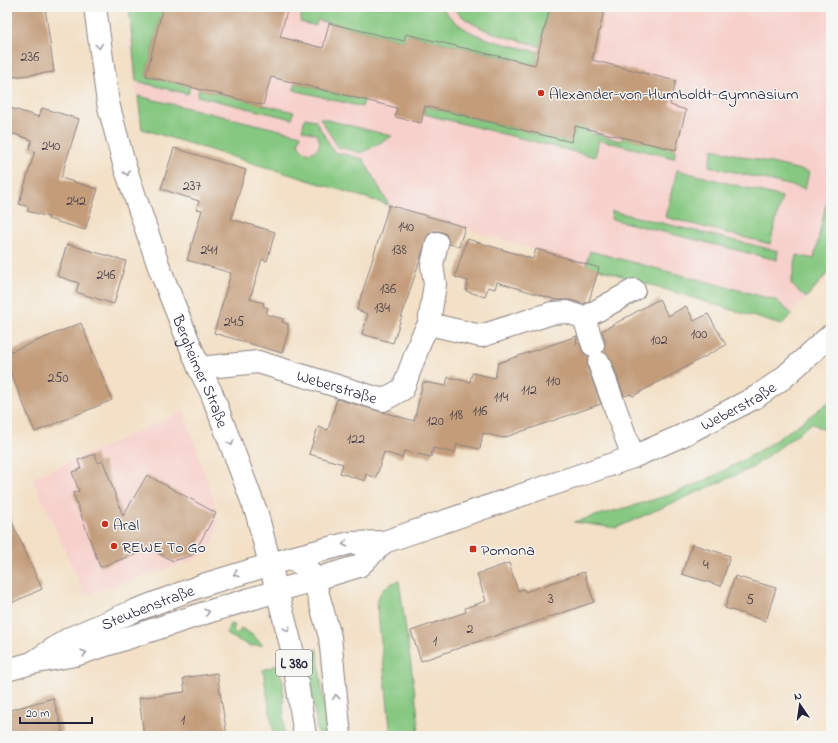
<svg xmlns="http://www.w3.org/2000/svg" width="838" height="743" viewBox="0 0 838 743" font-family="'Indie Flower',sans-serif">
<rect width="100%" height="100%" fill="#f6f6f2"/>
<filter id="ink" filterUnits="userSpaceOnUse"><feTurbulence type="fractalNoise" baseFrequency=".025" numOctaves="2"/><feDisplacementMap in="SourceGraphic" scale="8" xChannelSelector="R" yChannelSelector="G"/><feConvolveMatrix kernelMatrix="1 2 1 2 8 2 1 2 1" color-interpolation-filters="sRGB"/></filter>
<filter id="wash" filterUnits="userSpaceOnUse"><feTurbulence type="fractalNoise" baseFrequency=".012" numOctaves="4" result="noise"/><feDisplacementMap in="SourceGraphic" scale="16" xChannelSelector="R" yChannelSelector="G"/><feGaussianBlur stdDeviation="0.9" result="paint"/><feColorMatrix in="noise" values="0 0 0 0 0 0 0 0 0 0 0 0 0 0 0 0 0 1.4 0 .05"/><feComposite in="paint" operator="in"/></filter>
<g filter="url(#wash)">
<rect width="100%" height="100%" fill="#f3e0c6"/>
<g fill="#f7d0cb">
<path d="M129,7h702v262l-9,13 -41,43 -639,-196 -9,-63z"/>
<path d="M184,411l33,100 1,18 -5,13 -12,14 -9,5 -107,34 -52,-117z"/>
</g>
<g fill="#86c881" stroke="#54755e">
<path d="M129,7h34l-17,69 44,11 -2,7 -52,-13z"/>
<path d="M303,7h139c21,32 62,36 97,45l-3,13 -129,-31 -3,7 -87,-21 -1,6 -16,-4z"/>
<path d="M452,7h98l-10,39c-32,-9 -65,-14 -88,-39z"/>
<path d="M295,83l69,17 -2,7 -68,-17z"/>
<path d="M199,89l95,23 -2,7 -95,-23z"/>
<path d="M138,96l163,39 -3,9 5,7 7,2 8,-4 2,-8 -4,-7 -14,-4 3,-12 10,2 19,32 29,7 26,46 -247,-76z"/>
<path d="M425,106l146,36 4,-17 12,4v3l34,9 2,-4 53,13 -2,8 -75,-18 -4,17 -167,-42 -4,-1z"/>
<path d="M320,118l72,18 -30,17 -24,-6z"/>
<path d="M713,149l96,23 -4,17 -96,-23z"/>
<path d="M677,170l105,27 -12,47 -105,-27z"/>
<path d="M829,191h2v78l-25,29 -15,-14 6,-29 17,4z"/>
<path d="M612,211l166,40 -1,9 -166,-41z"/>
<path d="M590,251l186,49 16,14 -11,11 -195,-60z"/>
<path d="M831,400v34l-19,-11 -60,45 -136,60 -42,-6c34,-10 69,-18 103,-30 53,-20 110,-57 154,-92z"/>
<path d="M399,581l18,127 2,28h-28l-14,-133c3,-14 9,-18 22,-22z"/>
<path d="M230,624l5,1 -2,6 5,3 3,-6c9,4 15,10 22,17l-13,1 -24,-12z"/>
<path d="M317,649l11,87h-10l-12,-84z"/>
<path d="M277,665l6,16 1,55h-10l-11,-66z"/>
</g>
<g id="blocks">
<g fill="#c39c7a">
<path d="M7,7h38l9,65 -42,5 -5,-37z"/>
<path d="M163,7h125l-8,30 43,11 6,-25 75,18 2,-7 129,31 15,-58h55l-13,53 84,21 -6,24 16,5 -10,40 -101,-24 -4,16 -146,-36 -4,17 -26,-6 2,-9 -126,-31 -8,28 -117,-29z"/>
<path d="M7,107l32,10 3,-9 37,11 -18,59 37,11 -13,41 -37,-11 1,-2 -22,-6 2,-4 -10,-3 16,-53 -6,-2 3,-9 -21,-7 1,-2 -5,-2z"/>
<path d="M174,148l72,22 -15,49 44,13 -8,29 -5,-2 -12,40 14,4 -1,3 5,2 -2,6 17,5 -1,3 6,2v8l-6,21 -68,-20 17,-60 -44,-13 15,-50 -6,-1 3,-8 -38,-12z"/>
<path d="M389,205l76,22 -6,20 -10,-3 -3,-10 -6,-3h-6l-6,4 -35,108 -31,-9 6,-20 -11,-4z"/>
<path d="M467,239l66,20 3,-10 63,19 -10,33 -6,3 -12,-4h-14l-60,-18 -2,7 -7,-2 -3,10 -19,-6 2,-10 -13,-4z"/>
<path d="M67,244l59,17 -12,43 -38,-12 3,-9 -22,-7z"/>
<path d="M659,299l9,17 18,-10 8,15 14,-7 18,31 -93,51 -2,-2 -7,2 -13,-37 -8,-7 2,-11 -3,-10z"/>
<path d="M81,323l31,77 -77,32 -28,-68v-11z"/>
<path d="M577,336l-1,9 3,-2 5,11 5,2 -2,11 14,37 -98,34 -20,-5 -3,16 -23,-5 -2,9 -22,-5 -2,9 -27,-6 -2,7 -18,-6 -8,26 -10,-4 -1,7 -25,-8 3,-9 -34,-10 9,-27 10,3 9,-31 77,22 9,-39 23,4 2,-9 22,5 2,-9 23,5 3,-15z"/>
<path d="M95,454l3,9 5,-2 20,55 24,-41 69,38 -23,42 -20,6 -23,-12 -50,18 -27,-74 6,-2 -7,-19 9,-3 -3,-9z"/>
<path d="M7,511l35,78 -35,16z"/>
<path d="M692,544l38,12 -9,30 -39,-12z"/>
<path d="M509,563l9,28 6,-2 1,3 59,-20 10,30 -173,59 -10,-30 55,-19 -1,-4 21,-7 -9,-27z"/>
<path d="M735,576l41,12 -10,33 -41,-13z"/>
<path d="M217,673l10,63h-83l-5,-38 46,-6 -2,-14z"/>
<path d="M53,698l10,34 -13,4h-43v-25z"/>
</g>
</g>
</g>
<g filter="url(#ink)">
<use href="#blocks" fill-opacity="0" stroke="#8a8180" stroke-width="1"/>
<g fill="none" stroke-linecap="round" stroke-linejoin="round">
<defs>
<g id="minor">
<path d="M437,243l-5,22 3,19 -6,40 52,12 71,-23 15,-1 17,6 9,27"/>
<path d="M584,318l50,-28"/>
<path d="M599,363l34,94"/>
<path id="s1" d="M199,368l59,-6 125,38 20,-11 18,-50 8,-15"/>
</g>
<g id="secondary">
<path id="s2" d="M95,7l13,96 16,61 35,103 40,101 13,26 45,120 20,77 82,-25 25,-24"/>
<path id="s3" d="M291,558l59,-15 34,-1 249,-85 48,-21 75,-39 26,-18 49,-44"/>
</g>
<g id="primary">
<path id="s4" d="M32,663l38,-25 64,-27 69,-26 88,-27 16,10 7,12 16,57 10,99"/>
<path d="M7,670l25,-7 43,-8 136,-44 66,-20 15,58 13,87"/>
</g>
</defs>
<use href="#minor" stroke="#8a8180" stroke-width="24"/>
<use href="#secondary" stroke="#8a8180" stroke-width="24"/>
<use href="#primary" stroke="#8a8180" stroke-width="24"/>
<use href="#minor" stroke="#fff" stroke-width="22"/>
<use href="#secondary" stroke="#fff" stroke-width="22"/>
<use href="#primary" stroke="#fff" stroke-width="22"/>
</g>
<defs><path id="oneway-chevron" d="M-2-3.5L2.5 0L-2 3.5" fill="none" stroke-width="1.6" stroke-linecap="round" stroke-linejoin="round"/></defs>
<g stroke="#9c9ca7">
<use href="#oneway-chevron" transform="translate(99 46) rotate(82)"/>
<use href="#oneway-chevron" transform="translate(127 173) rotate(73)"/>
<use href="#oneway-chevron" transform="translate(231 443) rotate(70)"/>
<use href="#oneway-chevron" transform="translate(345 544) rotate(168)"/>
<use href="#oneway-chevron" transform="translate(236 574) rotate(162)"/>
<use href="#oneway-chevron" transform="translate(207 612) rotate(-18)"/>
<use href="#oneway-chevron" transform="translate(287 629) rotate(75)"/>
<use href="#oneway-chevron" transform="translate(84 653) rotate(-18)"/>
<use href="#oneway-chevron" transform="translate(336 697) rotate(-96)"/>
</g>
</g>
<g fill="#c8321e" stroke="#f6f6f2" stroke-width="1.5">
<circle cx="541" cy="93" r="4"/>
<circle cx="105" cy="524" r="4"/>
<circle cx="114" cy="546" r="4"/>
<rect x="469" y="545" width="8" height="8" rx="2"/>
</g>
<g text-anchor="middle" stroke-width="3" stroke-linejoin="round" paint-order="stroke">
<g font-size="14" fill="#4a404b">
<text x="30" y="61">236</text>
<text x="51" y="150">240</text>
<text x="192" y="190">237</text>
<text x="76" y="205">242</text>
<text x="406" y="231">140</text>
<text x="209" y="254">241</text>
<text x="399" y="254">138</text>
<text x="106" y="279">246</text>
<text x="388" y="293">136</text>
<text x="382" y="312">134</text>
<text x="234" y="326">245</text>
<text x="699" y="338">100</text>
<text x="659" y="344">102</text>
<text x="58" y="382">250</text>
<text x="553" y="385">110</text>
<text x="529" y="394">112</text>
<text x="501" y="401">114</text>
<text x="480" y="415">116</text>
<text x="456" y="419">118</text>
<text x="435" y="425">120</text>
<text x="356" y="443">122</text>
<text x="706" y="569">4</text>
<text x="551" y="603">3</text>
<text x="750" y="604">5</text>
<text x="470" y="633">2</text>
<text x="435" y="645">1</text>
<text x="183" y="724">1</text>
</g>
<rect fill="#f6f6f2" stroke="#626272" stroke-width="1" x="276" y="650" width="36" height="26" rx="3"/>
<g font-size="15" font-weight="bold" fill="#22223b">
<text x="294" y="668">L 380</text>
</g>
<g font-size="16" fill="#22223b" stroke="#f6f6f2" text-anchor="start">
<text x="549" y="99">Alexander-von-Humboldt-Gymnasium</text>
<text x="113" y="530">Aral</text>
<text x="122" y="552">REWE To Go</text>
<text x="481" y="555">Pomona</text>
</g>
<g font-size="16" fill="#22223b" stroke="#f6f6f2">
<text dy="6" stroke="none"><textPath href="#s2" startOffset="381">Bergheimer Straße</textPath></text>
<text dy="6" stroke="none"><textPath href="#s1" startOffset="142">Weberstraße</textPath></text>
<text dy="6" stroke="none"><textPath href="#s3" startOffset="475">Weberstraße</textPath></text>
<text dy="6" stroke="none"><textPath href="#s4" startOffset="129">Steubenstraße</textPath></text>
</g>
</g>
<rect width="838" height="743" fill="none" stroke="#f6f6f2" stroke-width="24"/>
<g transform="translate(800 705) rotate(347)" stroke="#f6f6f2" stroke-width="3" paint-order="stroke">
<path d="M0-3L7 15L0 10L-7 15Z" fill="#22223b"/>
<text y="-6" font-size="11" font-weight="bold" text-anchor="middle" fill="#22223b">N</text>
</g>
<path d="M20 717v6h72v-6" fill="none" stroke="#22223b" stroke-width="2"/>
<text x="26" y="717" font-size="12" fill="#22223b" stroke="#f6f6f2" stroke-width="3" paint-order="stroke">20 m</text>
</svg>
